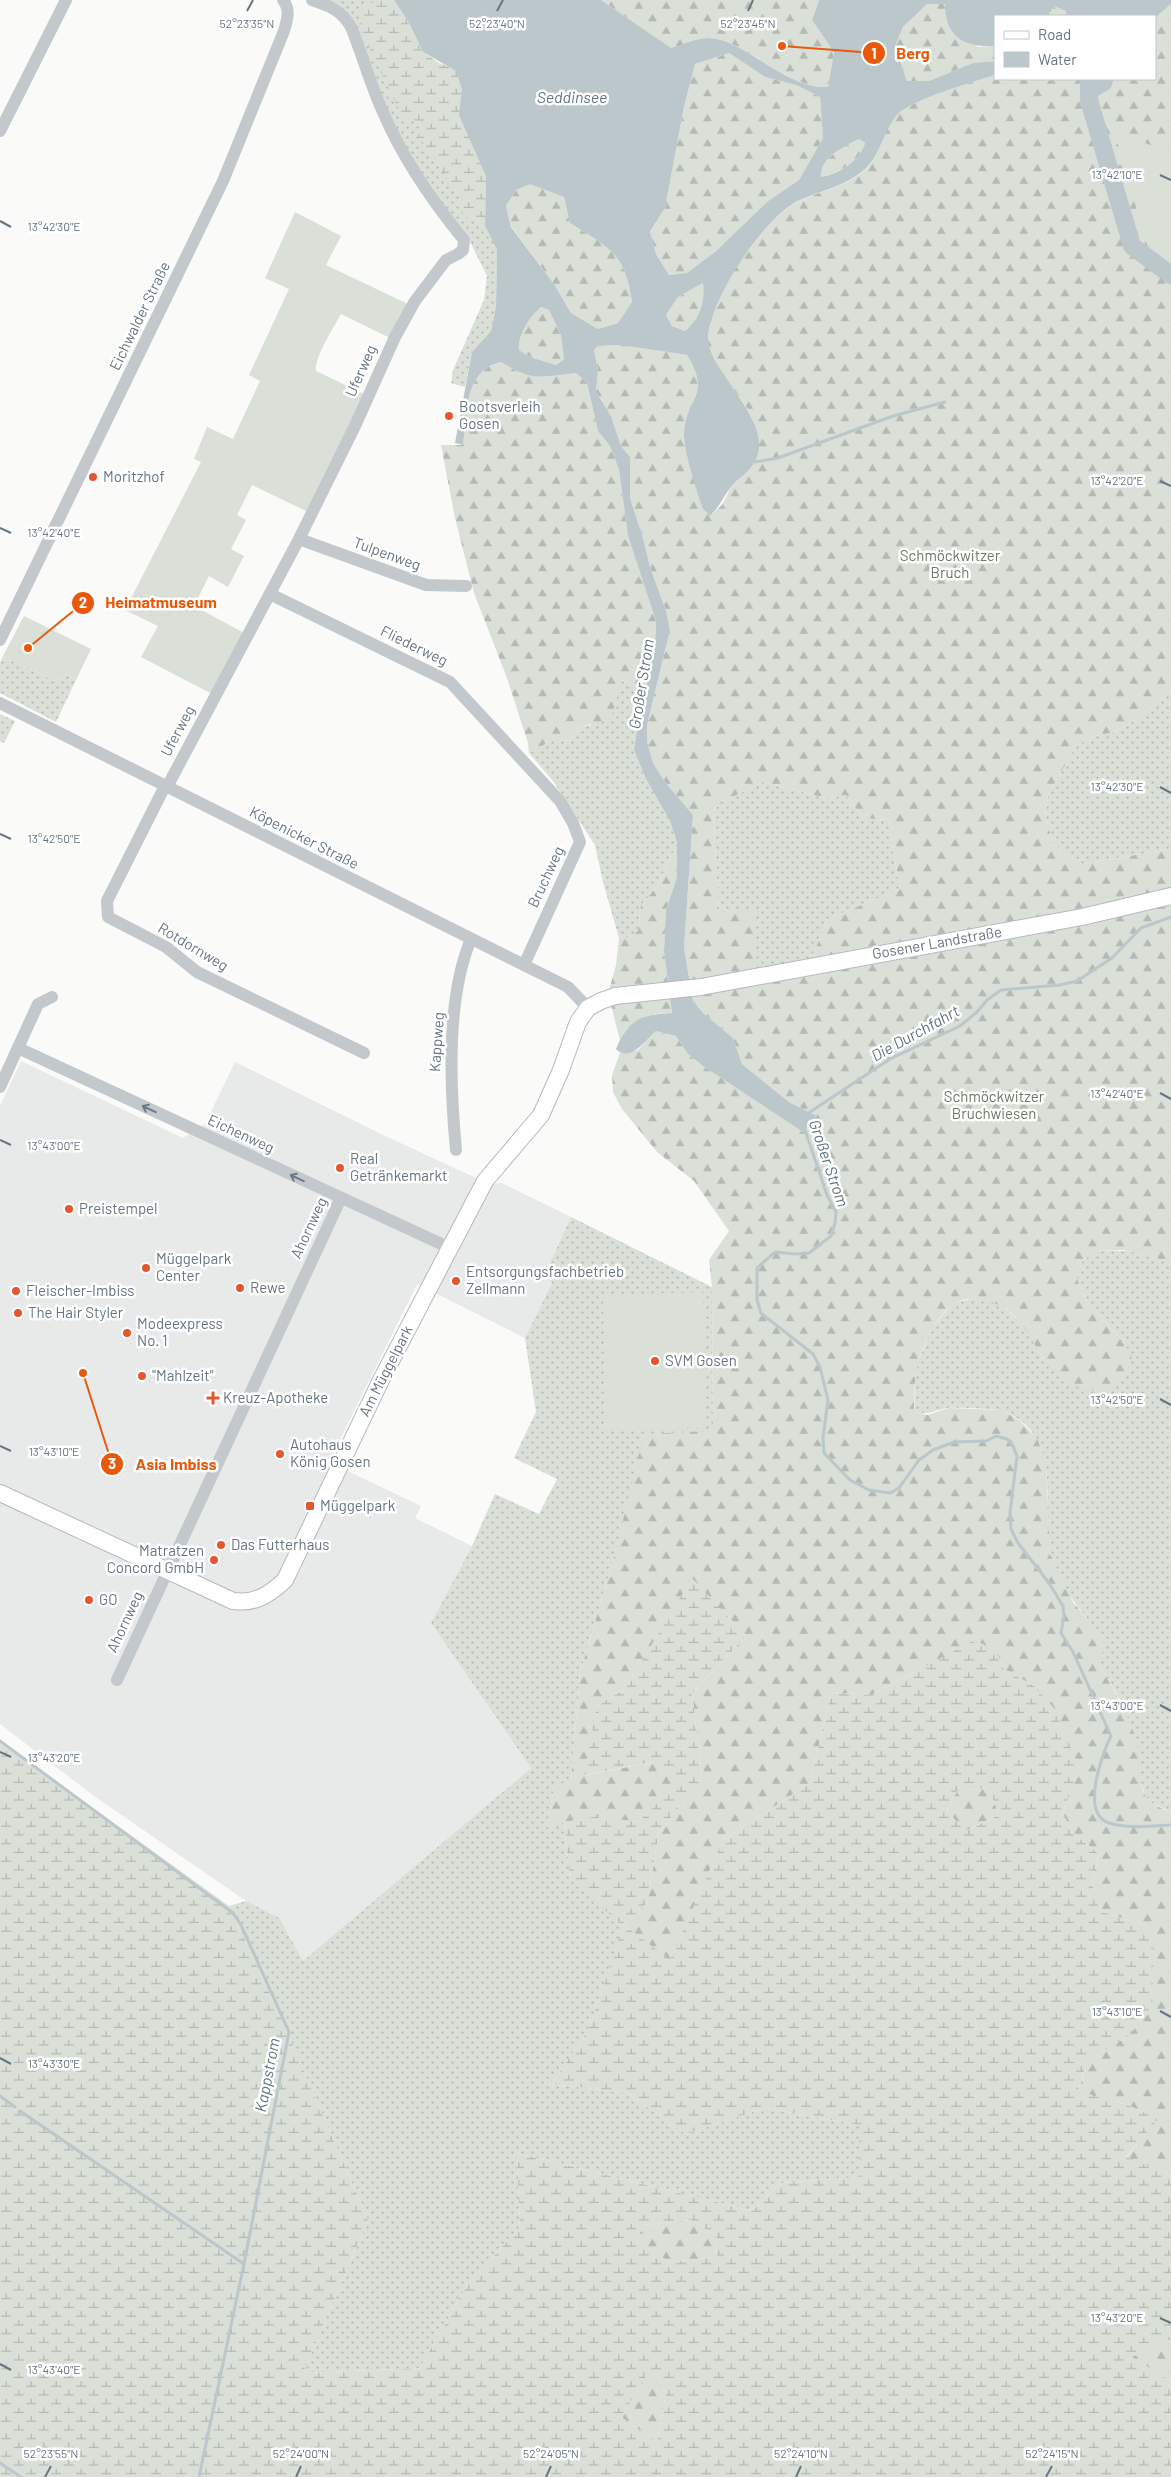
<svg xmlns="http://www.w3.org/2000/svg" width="1171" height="2477" viewBox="0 0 1171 2477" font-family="Barlow,sans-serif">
<defs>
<pattern id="grass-dots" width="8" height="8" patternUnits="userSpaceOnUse" patternTransform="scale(1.25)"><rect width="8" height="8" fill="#dadfd7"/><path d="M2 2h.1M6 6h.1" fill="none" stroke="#b4b9b4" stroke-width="1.8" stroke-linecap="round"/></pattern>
<pattern id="forest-firs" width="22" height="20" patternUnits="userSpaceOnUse" patternTransform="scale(1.25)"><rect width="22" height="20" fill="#dadfd7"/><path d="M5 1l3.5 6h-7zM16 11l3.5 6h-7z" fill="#b4b9b4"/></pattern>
<pattern id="wetland-marsh" width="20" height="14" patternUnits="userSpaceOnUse" patternTransform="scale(1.25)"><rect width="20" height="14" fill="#dadfd7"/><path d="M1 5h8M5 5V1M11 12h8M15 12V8" fill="none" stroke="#b4b9b4"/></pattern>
</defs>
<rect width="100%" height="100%" fill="#fafaf8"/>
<path fill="#e8e9e9" d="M21,1061l162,77 22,-14 30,-62 146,72 108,50 13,-1 69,34 -27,59 8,5 -27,57 -108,-54 -88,178 92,44 -6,12 57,28 -41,77 100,145 -239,203 -46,-70 -152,-105 -94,-72v-618z"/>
<g fill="url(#grass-dots)">
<path d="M326,0h68l103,250 -1,56 -5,25 -19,21 -7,35 -14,-4 2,-13 31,-70 3,-24 -22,-44 -23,-28 -46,-70 -48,-120z"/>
<path d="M3,656l52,25 12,-6 9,5 -20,42 -56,-29v-30z"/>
<path d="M622,680l25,9 -10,40 -3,21 12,29 24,42 7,23 -20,43 -16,19 -3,25 -11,7h-8l-16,-56 -8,-37 -42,-64 -24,-28 27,-15 12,3 12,-14 11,-2z"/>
<path d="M1171,692v157l-88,15 -17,-9 -13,-12 -8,-27 3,-21 28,-49 14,-9 25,-5 25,-15z"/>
<path d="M0,714l15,7 -11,22 -4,-2z"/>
<path d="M763,782l63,16 20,-3 17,23 25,2 12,69 -72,30 -14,33 -21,23 -37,7 -37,-69 -6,-103 11,-9z"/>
<path d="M571,1217l141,70 1,144 -99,126 -34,116 -9,108 -17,6 -7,40 17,-5 6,57 54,46 -36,106 -37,53 76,9 59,41 79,-26 94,17v52l-78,6 -29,28 -235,-58 3,74 -53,58 -47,83 -117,5 65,-153 -83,-193 -56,-121 17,-5 33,17 24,43 228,-193 -100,-145 41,-77 23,-52 44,20 18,-35 -43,-21 22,-46 -11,-74 27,-56 -8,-6z"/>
<path d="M1096,1251h31l44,11v550l-20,-9 -6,-8 -6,-16 -1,-32 -16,-44 -23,-38v-32c-18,-22 -44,-52 -49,-81 -8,-49 14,-117 -47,-141 -4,-2 -50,-4 -56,-3 -17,3 -15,8 -33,3l2,-44 15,-38 22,-26 22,-5 23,4 27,24 18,33 82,-16 -36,-39 -12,-25 5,-18z"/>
</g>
<g fill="url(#forest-firs)" fill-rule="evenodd">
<path d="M601,0h218l-7,20 22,32 -6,35c-44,1 -81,-47 -119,-49 -11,0 -27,7 -37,11z"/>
<path d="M927,4h19l32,43 17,-1v15l-22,2 -44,18h-22l-12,-35 8,-19z"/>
<path d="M1171,4v688l-31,25 -25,15 -25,5 -14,9 -28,49 -3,21 8,27 13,12 17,9 88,-15v413l-48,-12 -27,1 -14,10 -5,18 12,25 36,39 7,16 -7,18 -12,13c-17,2 -32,1 -47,-9 -37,-23 -34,-73 -84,-81 -18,-4 -29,2 -40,15 -24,30 -28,59 -28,96l14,4 20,-7 54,2 17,10 18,18 9,25 4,91 23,48 26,31 6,12 -6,20c15,25 31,51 39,81 4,16 -2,34 7,49 5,9 17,14 26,17v363l-45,-17 31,-39 -29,-14 -50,-13 9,-30 41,-26 19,-110 -47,-15 -8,-28 7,-29 -26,-21 -10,-19 16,-47 -45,-81 -30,-17 -8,-18 -80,20 -45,24 -40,-3 -21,91 -87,57 -53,121 -46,-36 23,-22 12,-70 43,-56 -10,-84 54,-57 -54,-57 -67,110 -28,16 -12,70 69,-13 23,22 -39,38c-37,-5 -55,-6 -91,5l7,-41 17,-6 9,-107 34,-116 30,-123 69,-3 -1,-144 -3,-27 20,-29 -35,-50 -37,-29 -35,-43 -9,-17 -1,-17 8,-22 18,-3 18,-19 20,5 12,18 15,12 100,66 14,-16 -28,-14 -47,-38 -9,-26 -29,-24 -11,-13 -9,-53 9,-133 -28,-33 -12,-19 -6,-20v-18l23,-95 -4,-19 -16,-44 -7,-29 -13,-40v-41l-9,-11 -10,-30 -15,-24 2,-22 -4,-20 4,-4 24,-1 65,10c24,38 0,43 -3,78 -1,16 14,59 19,76l7,7 12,-11 8,-16 25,-27c-1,-13 1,-29 -2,-41 -7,-24 -47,-57 -45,-83 1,-13 5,-31 12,-44 14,-26 50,-78 77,-92 22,-11 49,-15 68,-32 16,-14 17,-40 32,-55 15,-16 75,-33 98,-40v4h85l3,22 28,-13 3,-9h41v-61zM763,782l63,16 20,-3 17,23 25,2 12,69 -72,30 -14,33 -21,23 -37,6v-72l-37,3 -6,-102 11,-9z"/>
<path d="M1054,6l13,5v5h-19z"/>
<path d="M729,53l36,24 31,8 24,12 3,41 -24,42 -31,21 -52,50 -29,22 -18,2 -13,-21 -6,-21 15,-25 19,-101 11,-43z"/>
<path d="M859,139l6,4c-5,19 -26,30 -44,34 -2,-19 24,-31 38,-38z"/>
<path d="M530,183l34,14 6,26c39,25 55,29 62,79l-14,21 -20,6 -27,-16 -17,-29 -43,-58 -5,-20 10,-16z"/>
<path d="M703,283c2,19 -3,35 -18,48l-13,-5 -6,-11 12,-18z"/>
<path d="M541,307l8,3 12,25 3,24 -8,6 -26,-8 -11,-7c-1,-15 10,-34 22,-43z"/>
<path d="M501,362c31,20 40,15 75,11l11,10 11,48 12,15 9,24 9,66 28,85 -1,26 -8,42 -25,-9 -11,39 -31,8 -12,14 -12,-3 -27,15 -1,-10 -21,-65 -33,-85 -19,-75 -14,-73h22c5,-32 0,-74 38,-83z"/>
<path d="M677,844v33l-11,33 -2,41 8,62c-21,0 -43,5 -52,27l-12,-46 8,-29 3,-27h8l11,-7 3,-26 16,-18z"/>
<path d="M989,1788l10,27 -34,16 -18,-20 10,-20z"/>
<path d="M690,2220l26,15 1,22 -47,5 -36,-21 11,-16z"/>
<path d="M1171,2339v42l-40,-24z"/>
<path d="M648,2372l18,20 -9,50 -36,-25z"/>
</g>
<g fill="url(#wetland-marsh)" fill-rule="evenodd">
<path d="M377,0h17l14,21 15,31 16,11 19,7 24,78 4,28 -1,49 -17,-6 -6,-7 -1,-14 -43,-62 5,-9 -1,-5 -19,-4 -44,-92 3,-17z"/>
<path d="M692,1578l54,58 -54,57 10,84 -43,56 -12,70 -23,22 46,35 53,-120 87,-57 21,-91 40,3 104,-55 21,11 8,18 30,17 20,22 25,59 -16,47 10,19 26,21 -7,29 8,28 47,15 7,15 -2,69 -24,26 -41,26 -9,29 50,14 30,14 -32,38 45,18v164l-39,18 39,24v96h-1171v-736l229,165 56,121 83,193 -65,153 117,-5 47,-83 53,-58 -3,-74 235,58 29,-28 78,-6v-52l-94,-17 -79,26 -59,-41 -76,-9 37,-53 35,-105 -53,-47 -6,-57 36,-6 38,6 38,-38 -23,-22 -69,13 13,-70 28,-16zM989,1788l10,27 -34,16 -18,-20 10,-20zM690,2220l26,15 1,22 -47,5 -35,-21 10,-16zM648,2373l18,19 -9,50 -36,-25z"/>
</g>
<g fill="#dadfd7">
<path d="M1114,131l57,22v113l-24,-21z"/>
<path d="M295,212l46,24 -15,29 84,40 -20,33 -49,-24c-7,13 -27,44 -25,57l50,24 -58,117 -56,-27 -15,30 9,5 -15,29 13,7 -16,31 -19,-11 -15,30 52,28 -32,61 -73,-38 17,-31 -33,-16 76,-148 -7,-3 13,-32 26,12 27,-58 -11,-6 40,-86 -24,-11z"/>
<path d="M24,616l67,33 -15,31 -9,-5 -12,6 -52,-25z"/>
<path d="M703,1292l3,136 -100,2 -3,-135z"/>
</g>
<g fill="#bbc7cb" fill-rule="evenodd">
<path d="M394,0h207l70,48c11,-3 26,-10 38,-10 38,2 75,51 119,49l6,-35 -22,-32 7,-20h352v4l-16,14 -88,-2 -1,-5 -12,-5 -6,10h-53v30c-31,2 -50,-10 -50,-42h-18l-24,23 -8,19 12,35h22l44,-18 22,-2v14c-22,7 -83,24 -98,40 -14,16 -17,42 -33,55 -19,17 -46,21 -68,32 -34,19 -87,98 -88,137 0,11 9,26 15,34 14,23 48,60 32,88 -4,9 -16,17 -23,25 -9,10 -10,18 -22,30l-7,-7c-6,-17 -20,-60 -19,-76 2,-35 28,-38 3,-78l-66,-10 -23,1 -4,4 4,20 -2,22 15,24 10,30 9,11v41l13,40 7,29 16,44 4,19 -23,95v17l6,21 12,19 28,33 -9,133 9,53 11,13 29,24 9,26 47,38 28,14 -14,16 -100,-66 -15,-12 -12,-18 -20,-5c-10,9 -26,32 -40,18 13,-31 25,-34 56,-36l-8,-62 2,-41 11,-33v-34l-7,-22 -24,-42 -12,-29 3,-21 18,-82 1,-26 -28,-85 -9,-66 -9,-24 -12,-15 -11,-48 -11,-10c-36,4 -43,9 -75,-11 -38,9 -33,51 -38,83l-8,-2 17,-91 19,-21 5,-25 1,-56 -12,-25 1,-49 -27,-61 3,-26 -6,-18 -33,-19 -15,-31zM729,53l36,24 31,8 24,12 3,41 -24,42 -31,21 -52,50 -29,22 -18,2 -13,-21 -6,-22 15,-24 19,-101 11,-43zM859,139l6,4c-5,18 -26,31 -44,34 -2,-19 24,-31 38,-38zM530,184l34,13 6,26c39,25 55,29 62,79l-14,21 -20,6 -27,-16 -17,-29 -43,-57 -5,-21 10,-16zM703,283c2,20 -3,35 -18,48l-13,-5 -6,-11 12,-18zM541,307l8,3 12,25 3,24 -8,6 -26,-8 -11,-7c-1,-15 10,-33 22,-43z"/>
<path d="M1080,79h34l-3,9 -18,11 -10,2z"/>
</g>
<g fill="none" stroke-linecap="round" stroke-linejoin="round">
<g stroke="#bbc7cb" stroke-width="3">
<path d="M755,462l23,-4 115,-42 52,-14"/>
<path d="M807,1114l83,-55 70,-33 17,-14 10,-12 14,-10 59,-5 17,-4 35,-23 29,-30 30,-11"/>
<path d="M804,1127l23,68 9,17 -1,11 -4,13 -22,17 -14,1 -20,-2 -18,16v32l4,13 52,41 7,13 8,33 -5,38 1,15 26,27 19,10 21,3 9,-5 20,-28 14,-10 21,-8 32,-1 10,-5 11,3 6,7 4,10 -7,57 1,16 7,14 31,40 14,23 1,10 -3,17 12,19 38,84c-9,18 -31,78 -2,87 20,6 43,3 62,2"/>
<path d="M0,1741l233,172 8,12 48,107 -45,232 -45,213"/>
<path d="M0,2096l15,11"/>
<path d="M20,2111l224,153"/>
<path d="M0,2463l21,14"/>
</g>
<path stroke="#bbc7cb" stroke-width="18" d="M1089,79v21l43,146 39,29"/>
<defs>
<path id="major" d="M0,1493l233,108c22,3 36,-6 52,-21l96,-200 104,-199 56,-66 20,-45 17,-48 10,-14 13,-7 14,-5 86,-9 381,-70 89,-21"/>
</defs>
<use href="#major" stroke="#b5babe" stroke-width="18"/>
<g stroke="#c3c8cc" stroke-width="12">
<path d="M0,131l66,-131"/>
<path d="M299,539l127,46 40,1"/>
<path d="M270,594l180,88 110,119 13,22 7,19 -56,123"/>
<path d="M0,640l223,-459 61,-150c3,-11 7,-21 -1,-31"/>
<path d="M0,703l568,284 20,21"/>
<path d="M165,786l-58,115 1,16 58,30 31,25 167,81"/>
<path d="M167,787l132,-248 56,-113 40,-89 20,-36 31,-41 12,-6 5,-4 1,-10c-33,-40 -62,-83 -82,-130 -12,-27 -20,-56 -31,-83 -9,-16 -21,-21 -39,-27"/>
<path d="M18,1048l432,200"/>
<path d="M0,1087l38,-83 14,-7"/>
<path d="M456,1150c-6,-64 -10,-151 15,-211"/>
<path d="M117,1680l224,-482"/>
</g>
<use href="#major" stroke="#fff" stroke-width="16"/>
</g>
<defs><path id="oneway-shaft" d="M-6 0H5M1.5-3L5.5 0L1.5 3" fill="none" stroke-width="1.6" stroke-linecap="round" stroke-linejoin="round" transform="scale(1.25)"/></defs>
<g stroke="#6a7a87">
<use href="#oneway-shaft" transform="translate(149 1109) rotate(-155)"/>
<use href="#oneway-shaft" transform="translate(297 1178) rotate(-155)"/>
</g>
<path fill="none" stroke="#657683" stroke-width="2" d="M247,11l6,-11M497,11l6,-11M748,11l5,-11M1160,175l11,5M0,221l11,6M1160,481l11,5M0,528l11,5M1160,787l11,6M0,834l11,5M1160,1093l11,6M0,1140l11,5M1160,1399l11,6M0,1446l11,5M1160,1705l11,6M0,1752l11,5M1160,2011l11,6M0,2058l11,6M1160,2318l11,5M0,2364l11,6M45,2477l6,-11M296,2477l5,-11M546,2477l5,-11M796,2477l5,-11M1046,2477l6,-11"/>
<g fill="#e4572e" stroke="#fff" stroke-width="2">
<circle cx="449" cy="416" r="5"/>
<circle cx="93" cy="477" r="5"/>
<circle cx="340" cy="1168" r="5"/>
<circle cx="69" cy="1209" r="5"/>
<circle cx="146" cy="1268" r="5"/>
<circle cx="456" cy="1281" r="5"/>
<circle cx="240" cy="1288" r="5"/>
<circle cx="16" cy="1291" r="5"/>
<circle cx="18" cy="1313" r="5"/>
<circle cx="127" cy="1333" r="5"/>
<circle cx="655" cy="1361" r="5"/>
<circle cx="142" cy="1376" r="5"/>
<path d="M210.5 1390.5h5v5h5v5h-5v5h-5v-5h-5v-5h5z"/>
<circle cx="280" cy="1454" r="5"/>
<rect x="305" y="1501" width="10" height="10" rx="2.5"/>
<circle cx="221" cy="1545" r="5"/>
<circle cx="214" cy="1560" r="5"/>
<circle cx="89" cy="1600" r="5"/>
</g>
<g text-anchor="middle" stroke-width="5" stroke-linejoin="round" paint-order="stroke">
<g font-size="15" fill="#657683" stroke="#fff">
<text transform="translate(140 316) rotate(-64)" y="5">Eichwalder Straße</text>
<text transform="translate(361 371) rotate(-66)" y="5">Uferweg</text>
<text transform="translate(387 554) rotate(20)" y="5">Tulpenweg</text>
<text transform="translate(414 646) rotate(26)" y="5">Fliederweg</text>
<text transform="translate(178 731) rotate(-62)" y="5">Uferweg</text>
<text transform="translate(304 838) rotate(27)" y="5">Köpenicker Straße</text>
<text transform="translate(546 877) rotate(-65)" y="5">Bruchweg</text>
<text transform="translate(937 943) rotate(-10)" y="5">Gosener Landstraße</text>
<text transform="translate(193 947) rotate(31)" y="5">Rotdornweg</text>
<text transform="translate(437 1042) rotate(-86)" y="5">Kappweg</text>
<text transform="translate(241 1134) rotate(25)" y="5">Eichenweg</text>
<text transform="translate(309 1228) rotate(-65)" y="5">Ahornweg</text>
<text transform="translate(386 1371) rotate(-63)" y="5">Am Müggelpark</text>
<text transform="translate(125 1622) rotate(-65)" y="5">Ahornweg</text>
</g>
<g font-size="15" fill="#657683" stroke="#fff" text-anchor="start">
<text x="459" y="412">Bootsverleih<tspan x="459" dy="17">Gosen</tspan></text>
<text x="103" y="482">Moritzhof</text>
<text x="350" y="1164">Real<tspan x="350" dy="17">Getränkemarkt</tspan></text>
<text x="79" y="1214">Preistempel</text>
<text x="156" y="1264">Müggelpark<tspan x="156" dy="17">Center</tspan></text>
<text x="466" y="1277">Entsorgungsfachbetrieb<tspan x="466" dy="17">Zellmann</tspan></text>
<text x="250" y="1293">Rewe</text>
<text x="26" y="1296">Fleischer-Imbiss</text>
<text x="28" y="1318">The Hair Styler</text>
<text x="137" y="1329">Modeexpress<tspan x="137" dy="17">No. 1</tspan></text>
<text x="665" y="1366">SVM Gosen</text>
<text x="152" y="1381">"Mahlzeit"</text>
<text x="223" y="1403">Kreuz-Apotheke</text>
<text x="290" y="1450">Autohaus<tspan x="290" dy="17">König Gosen</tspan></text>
<text x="320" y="1511">Müggelpark</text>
<text x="231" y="1550">Das Futterhaus</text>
<text x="204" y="1556" text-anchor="end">Matratzen<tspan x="204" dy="17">Concord GmbH</tspan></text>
<text x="99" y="1605">GO</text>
</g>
<g font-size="15" fill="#687a64" stroke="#fff">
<text x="950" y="561">Schmöckwitzer<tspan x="950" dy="17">Bruch</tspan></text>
<text x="994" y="1102">Schmöckwitzer<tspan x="994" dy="17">Bruchwiesen</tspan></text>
</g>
<g font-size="16" font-style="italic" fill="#60757c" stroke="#fff">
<text x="572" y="103">Seddinsee</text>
<text transform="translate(641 684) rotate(-81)" y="6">Großer Strom</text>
<text transform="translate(915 1033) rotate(-29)" y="6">Die Durchfahrt</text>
<text transform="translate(829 1163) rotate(71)" y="6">Großer Strom</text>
<text transform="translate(267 2075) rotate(-79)" y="6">Kappstrom</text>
</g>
</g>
<g font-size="12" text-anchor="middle" fill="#657683" stroke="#fff" stroke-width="5" stroke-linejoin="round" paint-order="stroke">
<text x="247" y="28">52°23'35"N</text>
<text x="497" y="28">52°23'40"N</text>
<text x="748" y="28">52°23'45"N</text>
<text x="1117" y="179">13°42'10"E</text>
<text x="54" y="231">13°42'30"E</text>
<text x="1117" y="485">13°42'20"E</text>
<text x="54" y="537">13°42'40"E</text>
<text x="1117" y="791">13°42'30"E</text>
<text x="54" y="843">13°42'50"E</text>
<text x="1117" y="1098">13°42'40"E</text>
<text x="54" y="1150">13°43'00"E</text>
<text x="1117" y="1404">13°42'50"E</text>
<text x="54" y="1456">13°43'10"E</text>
<text x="1117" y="1710">13°43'00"E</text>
<text x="54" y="1762">13°43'20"E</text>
<text x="1117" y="2016">13°43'10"E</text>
<text x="54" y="2068">13°43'30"E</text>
<text x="1117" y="2322">13°43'20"E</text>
<text x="54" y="2374">13°43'40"E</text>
<text x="51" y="2458">52°23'55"N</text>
<text x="301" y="2458">52°24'00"N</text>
<text x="551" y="2458">52°24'05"N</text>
<text x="801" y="2458">52°24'10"N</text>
<text x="1052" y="2458">52°24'15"N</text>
</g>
<path fill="none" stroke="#e8590c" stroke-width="2" d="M782 46L874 53M28 648L83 603M83 1373L112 1464"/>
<g fill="#e8590c" stroke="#fff" stroke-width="2">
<circle cx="782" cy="46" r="5"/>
<circle cx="28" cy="648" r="5"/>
<circle cx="83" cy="1373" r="5"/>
<circle cx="874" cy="53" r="12"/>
<circle cx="83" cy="603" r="12"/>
<circle cx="112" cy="1464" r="12"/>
</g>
<g font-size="15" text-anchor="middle" font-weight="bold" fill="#fff">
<text x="874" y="59">1</text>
<text x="83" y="608">2</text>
<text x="112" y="1469">3</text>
</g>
<g font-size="16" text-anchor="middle" font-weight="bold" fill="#e8590c" stroke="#fff" stroke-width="5" stroke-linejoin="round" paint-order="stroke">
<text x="913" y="59">Berg</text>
<text x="161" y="608">Heimatmuseum</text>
<text x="176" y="1470">Asia Imbiss</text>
</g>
<rect x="994" y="15" width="162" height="65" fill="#ffffff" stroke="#c1c8cd"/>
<rect x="1004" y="31" width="25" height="8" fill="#ffffff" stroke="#c1c8cd"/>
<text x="1038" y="40" font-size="15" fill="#657683">Road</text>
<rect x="1004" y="52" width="25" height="15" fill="#bbc7cb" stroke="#c1c8cd"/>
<text x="1038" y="65" font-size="15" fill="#657683">Water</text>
</svg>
